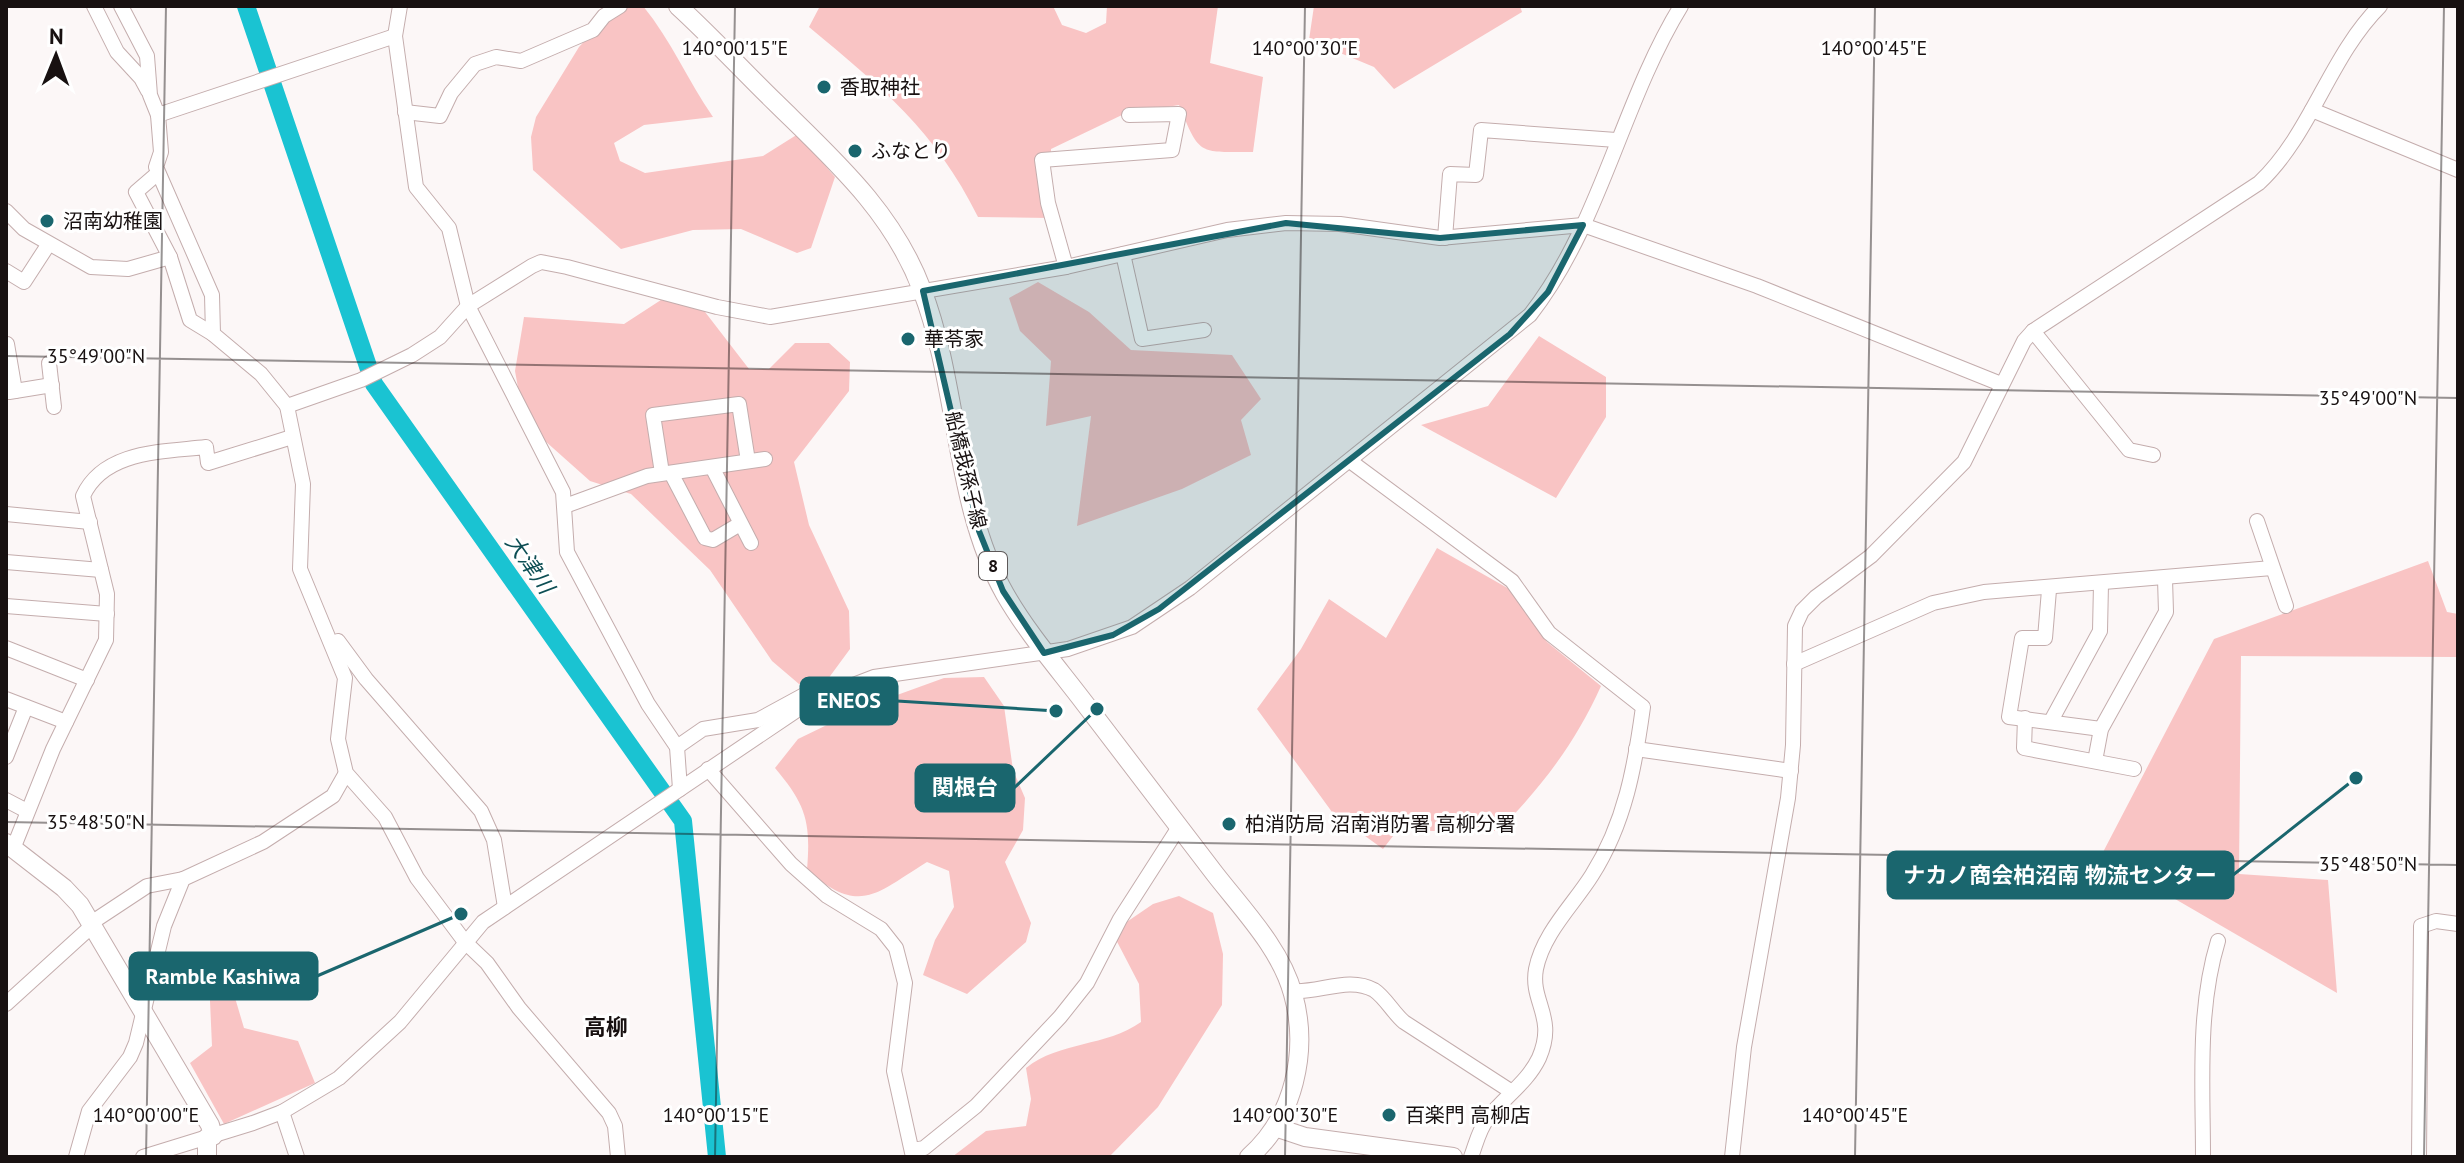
<svg xmlns="http://www.w3.org/2000/svg" width="2464" height="1163" viewBox="0 0 2464 1163" font-family="'PT Sans','Noto Sans JP',sans-serif">
<rect width="100%" height="100%" fill="#fcf7f7"/>
<g fill="#f9c4c4">
<path d="M627,6h16c28,34 45,75 70,111l-69,8 -30,18 6,18 25,12 118,-17 35,-22 37,43 -24,71 -14,5 -56,-24 -48,1 -72,19 -88,-79 -2,-33 5,-20 43,-70 28,-30z"/>
<path d="M820,6h233l9,19 24,8 20,-10 1,-17h111l-8,57 53,14 -10,75c-55,0 -53,4 -74,-47l-55,9 -73,35 -1,69 -72,-1c-43,-87 -96,-129 -169,-190z"/>
<path d="M1314,6h206l2,6 -128,77 -20,-22 -65,-27z"/>
<path d="M1038,282l51,30 42,38 101,5 29,44 -20,21 10,35 -69,34 -105,37 14,-110 -45,10 5,-65 -31,-30 -11,-33z"/>
<path d="M664,298l38,10 47,61h20l26,-26h34l21,19 -1,29 -55,71 15,63 40,86 1,38 -25,34 -26,1 -27,-23 -62,-91 -79,-76 -41,-13 -55,-49 -14,-28 -6,-33 9,-54 100,7z"/>
<path d="M1539,336l67,41v40l-50,81 -135,-73 67,-19z"/>
<path d="M1437,548l74,42 36,52 54,44c-25,56 -60,102 -103,145h-71l-24,-8 -20,26 -51,-37 -75,-103 44,-60 28,-50 57,39z"/>
<path d="M2428,561l19,51 11,2v43l-217,-1 -2,218 89,6 9,113 -236,-137 113,-217z"/>
<path d="M984,677l20,29 9,64 12,28 -2,32 -18,32 26,61 -5,19 -59,52 -44,-19 12,-35 19,-33 -5,-36 -22,-9c-52,32 -67,54 -120,8 4,-49 -1,-65 -32,-102l23,-29 66,-32 80,-29z"/>
<path d="M1179,896l34,17 10,41 -1,51 -64,102 -49,50h-157l34,-26 40,-5 5,-27 -5,-31c34,-27 80,-21 115,-46l-2,-38 -27,-52 41,-28z"/>
<path d="M222,954l22,74 54,13 17,42 -91,41 -34,-61 22,-17 -4,-90z"/>
</g>
<g fill="none" stroke-linecap="round" stroke-linejoin="round">
<path stroke="#1ac3d2" stroke-width="18" d="M246,6l128,378 309,437 34,336"/>
<defs>
<g id="minor">
<path d="M94,6l23,46 24,26 7,13"/>
<path d="M121,6l26,50 3,39 8,20 3,37 -5,15 56,128 1,39 48,40 26,32"/>
<path d="M400,6l-5,30 21,151 33,41 19,78 95,186 4,60 81,152 29,43 3,42"/>
<path d="M2312,110l146,60"/>
<path d="M405,112l35,4 11,-23 24,-29 21,-7 25,4 72,-31 11,-14 16,-10"/>
<path d="M158,115l237,-79"/>
<path d="M158,173l-22,19 34,65 20,63 23,14"/>
<path d="M6,211l18,18 67,38 37,2 42,-12"/>
<path d="M1445,238l5,-64 26,1 5,-45 135,10"/>
<path d="M1123,254l19,85 62,-9"/>
<path d="M1066,267l-18,-64 -6,-43 130,-10 7,-36 -50,1"/>
<path d="M6,271l18,11 24,-37"/>
<path d="M2033,331l96,119 24,5"/>
<path d="M7,344l8,47"/>
<path d="M49,363l5,44"/>
<path d="M9,392l43,-7"/>
<path d="M1350,461l162,120 37,52 94,74c-8,59 -18,116 -51,168 -18,29 -49,58 -56,94 -6,33 21,48 3,89 -12,25 -34,38 -51,60 -9,11 -12,26 -17,39"/>
<path d="M712,467l39,76"/>
<path d="M662,473l-9,-58 86,-11 9,57"/>
<path d="M671,473l34,65 8,2 27,-16"/>
<path d="M565,506l82,-30 118,-17"/>
<path d="M6,514l84,8"/>
<path d="M2257,521l29,85"/>
<path d="M6,562l95,8"/>
<path d="M2049,590l-4,48h-23l-13,79 92,12"/>
<path d="M6,606l101,8"/>
<path d="M338,641l28,38 115,132 13,29 11,67"/>
<path d="M6,648l81,32"/>
<path d="M1794,664l139,-61 51,-11 288,-24"/>
<path d="M6,699l60,23"/>
<path d="M2025,718l-1,30 110,21"/>
<path d="M2051,721l49,-90 1,-47"/>
<path d="M677,747l26,-18 55,-9 46,-25 5,7"/>
<path d="M1636,749l155,22"/>
<path d="M6,757l20,-50"/>
<path d="M2095,761l6,-32 65,-117 -1,-33"/>
<path d="M708,769l83,95 36,32 54,33 15,19 9,35 -11,88 19,86"/>
<path d="M6,800l21,11"/>
<path d="M13,849l40,-100 53,-109 1,-46 -24,-98c21,-46 81,-44 123,-49l2,16 84,-26"/>
<path d="M91,923l56,-37 36,-7"/>
<path d="M1293,991c26,2 56,-15 81,-1 11,7 20,24 30,32l108,70"/>
<path d="M6,1004l87,-79"/>
<path d="M282,1112l15,45"/>
<path d="M913,1150l11,-2 52,-42 84,-89 27,-34 33,-64 59,-92"/>
<path d="M76,1157l13,-46 41,-54 6,-14 28,-117 19,-47 80,-37 70,-46 13,-23"/>
<path d="M143,1157l110,-34 29,-11 57,-34 61,-56 83,-100 326,-220 65,-25 194,-28 64,-22 58,-39 340,-273c71,-91 91,-211 151,-309"/>
<path d="M618,1157l-3,-31 -6,-13 -90,-105 -32,-45 -22,-21 -48,-64 -32,-61 -39,-44 -8,-34 7,-61 -45,-109 3,-85 -16,-78 74,-26 51,-25 28,-18 28,-31 64,-40 9,-4 26,5 150,40 53,10 296,-50 161,-37 59,-7 54,1 100,14 143,-13 174,61 244,98"/>
<path d="M1732,1157l12,-110 44,-249 5,-53 2,-119 7,-15 14,-14 55,-41 93,-94 60,-121 9,-10 226,-148c53,-50 70,-126 121,-177"/>
<path d="M2203,1157c0,-72 -6,-147 15,-216"/>
<path d="M2419,1157l2,-231 15,-5 22,3"/>
</g>
<g id="major">
<path d="M678,6c34,31 65,65 98,97 58,57 117,109 146,187 37,96 32,214 83,304 23,40 53,74 81,111 43,56 86,112 129,169 28,36 66,75 78,120 16,57 1,124 -44,163"/>
<path d="M6,843l58,45 16,17 130,220 3,11 -6,2v19"/>
<path d="M1275,1127l30,10 148,20"/>
</g>
</defs>
<use href="#minor" stroke="#c4adad" stroke-width="16"/>
<use href="#major" stroke="#c4adad" stroke-width="20"/>
<use href="#minor" stroke="#fff" stroke-width="14"/>
<use href="#major" stroke="#fff" stroke-width="18"/>
</g>
<path fill="#1a666e" fill-opacity="0.2" stroke="#1a666e" stroke-width="6" stroke-linejoin="round" d="M1286,223l154,15 143,-13 -35,67 -38,42 -351,275 -46,26 -69,18 -41,-62 -24,-60 -56,-240z"/>
<path fill="none" stroke="#181111" stroke-width="2" stroke-opacity="0.45" d="M6,356l2452,42M6,822l2452,43M146,1157l20,-1151M715,1157l20,-1151M1285,1157l20,-1151M1855,1157l20,-1151M2424,1157l20,-1151"/>
<g fill="#1a666e" stroke="#fff" stroke-width="3">
<circle cx="824" cy="87" r="8"/>
<circle cx="855" cy="151" r="8"/>
<circle cx="47" cy="221" r="8"/>
<circle cx="908" cy="339" r="8"/>
<circle cx="1229" cy="824" r="8"/>
<circle cx="1389" cy="1115" r="8"/>
</g>
<g text-anchor="middle" stroke-width="6" stroke-linejoin="round" paint-order="stroke">
<rect fill="#fff" stroke="#5d5858" stroke-width="2" x="979" y="552" width="28" height="28" rx="6"/>
<g font-size="18" font-weight="bold" fill="#181111">
<text x="993" y="572">8</text>
</g>
<g font-size="20" fill="#181111" stroke="#fff" text-anchor="start">
<text x="840" y="94">香取神社</text>
<text x="871" y="158">ふなとり</text>
<text x="63" y="228">沼南幼稚園</text>
<text x="924" y="346">華苓家</text>
<text x="1245" y="831">柏消防局 沼南消防署 高柳分署</text>
<text x="1405" y="1122">百楽門 高柳店</text>
</g>
<g font-size="20" fill="#181111" stroke="#fff">
<text transform="translate(966 470) rotate(77)" y="7">船橋我孫子線</text>
</g>
<g font-size="22" font-style="italic" fill="#0d4e54" stroke="#fff">
<text transform="translate(530 564) rotate(55)" y="8">大津川</text>
</g>
<g font-size="22" font-weight="bold" fill="#181111" stroke="#fff">
<text x="606" y="1035">高柳</text>
</g>
</g>
<g font-size="20" text-anchor="middle" fill="#181111" stroke="#fff" stroke-width="6" stroke-linejoin="round" paint-order="stroke">
<text x="735" y="55">140°00'15"E</text>
<text x="1305" y="55">140°00'30"E</text>
<text x="1874" y="55">140°00'45"E</text>
<text x="96" y="363">35°49'00"N</text>
<text x="2368" y="405">35°49'00"N</text>
<text x="96" y="829">35°48'50"N</text>
<text x="2368" y="871">35°48'50"N</text>
<text x="146" y="1122">140°00'00"E</text>
<text x="716" y="1122">140°00'15"E</text>
<text x="1285" y="1122">140°00'30"E</text>
<text x="1855" y="1122">140°00'45"E</text>
</g>
<path fill="none" stroke="#1a666e" stroke-width="3" d="M1056 711L897 701M1097 709L1014 788M2356 778L2233 875M461 914L317 976"/>
<g fill="#1a666e" stroke="#fff" stroke-width="3">
<circle cx="1056" cy="711" r="8"/>
<circle cx="1097" cy="709" r="8"/>
<circle cx="2356" cy="778" r="8"/>
<circle cx="461" cy="914" r="8"/>
</g>
<g fill="#1a666e" stroke="#1a666e" stroke-width="3">
<rect x="801" y="678" width="96" height="46" rx="8"/>
<rect x="916" y="765" width="98" height="46" rx="8"/>
<rect x="1888" y="852" width="345" height="46" rx="8"/>
<rect x="130" y="953" width="187" height="46" rx="8"/>
</g>
<g font-size="22" text-anchor="middle" font-weight="bold" fill="#fff">
<text x="849" y="708">ENEOS</text>
<text x="965" y="795">関根台</text>
<text x="2060" y="883">ナカノ商会柏沼南 物流センター</text>
<text x="223" y="984">Ramble Kashiwa</text>
</g>
<rect width="2464" height="1163" fill="none" stroke="#181111" stroke-width="16"/>
<g transform="translate(56 56) rotate(1)" stroke="#ffffff" stroke-width="6" paint-order="stroke">
<path d="M0-6L14 30L0 20L-14 30Z" fill="#181111"/>
<text y="-12" font-size="22" font-weight="bold" text-anchor="middle" fill="#181111">N</text>
</g>
</svg>
